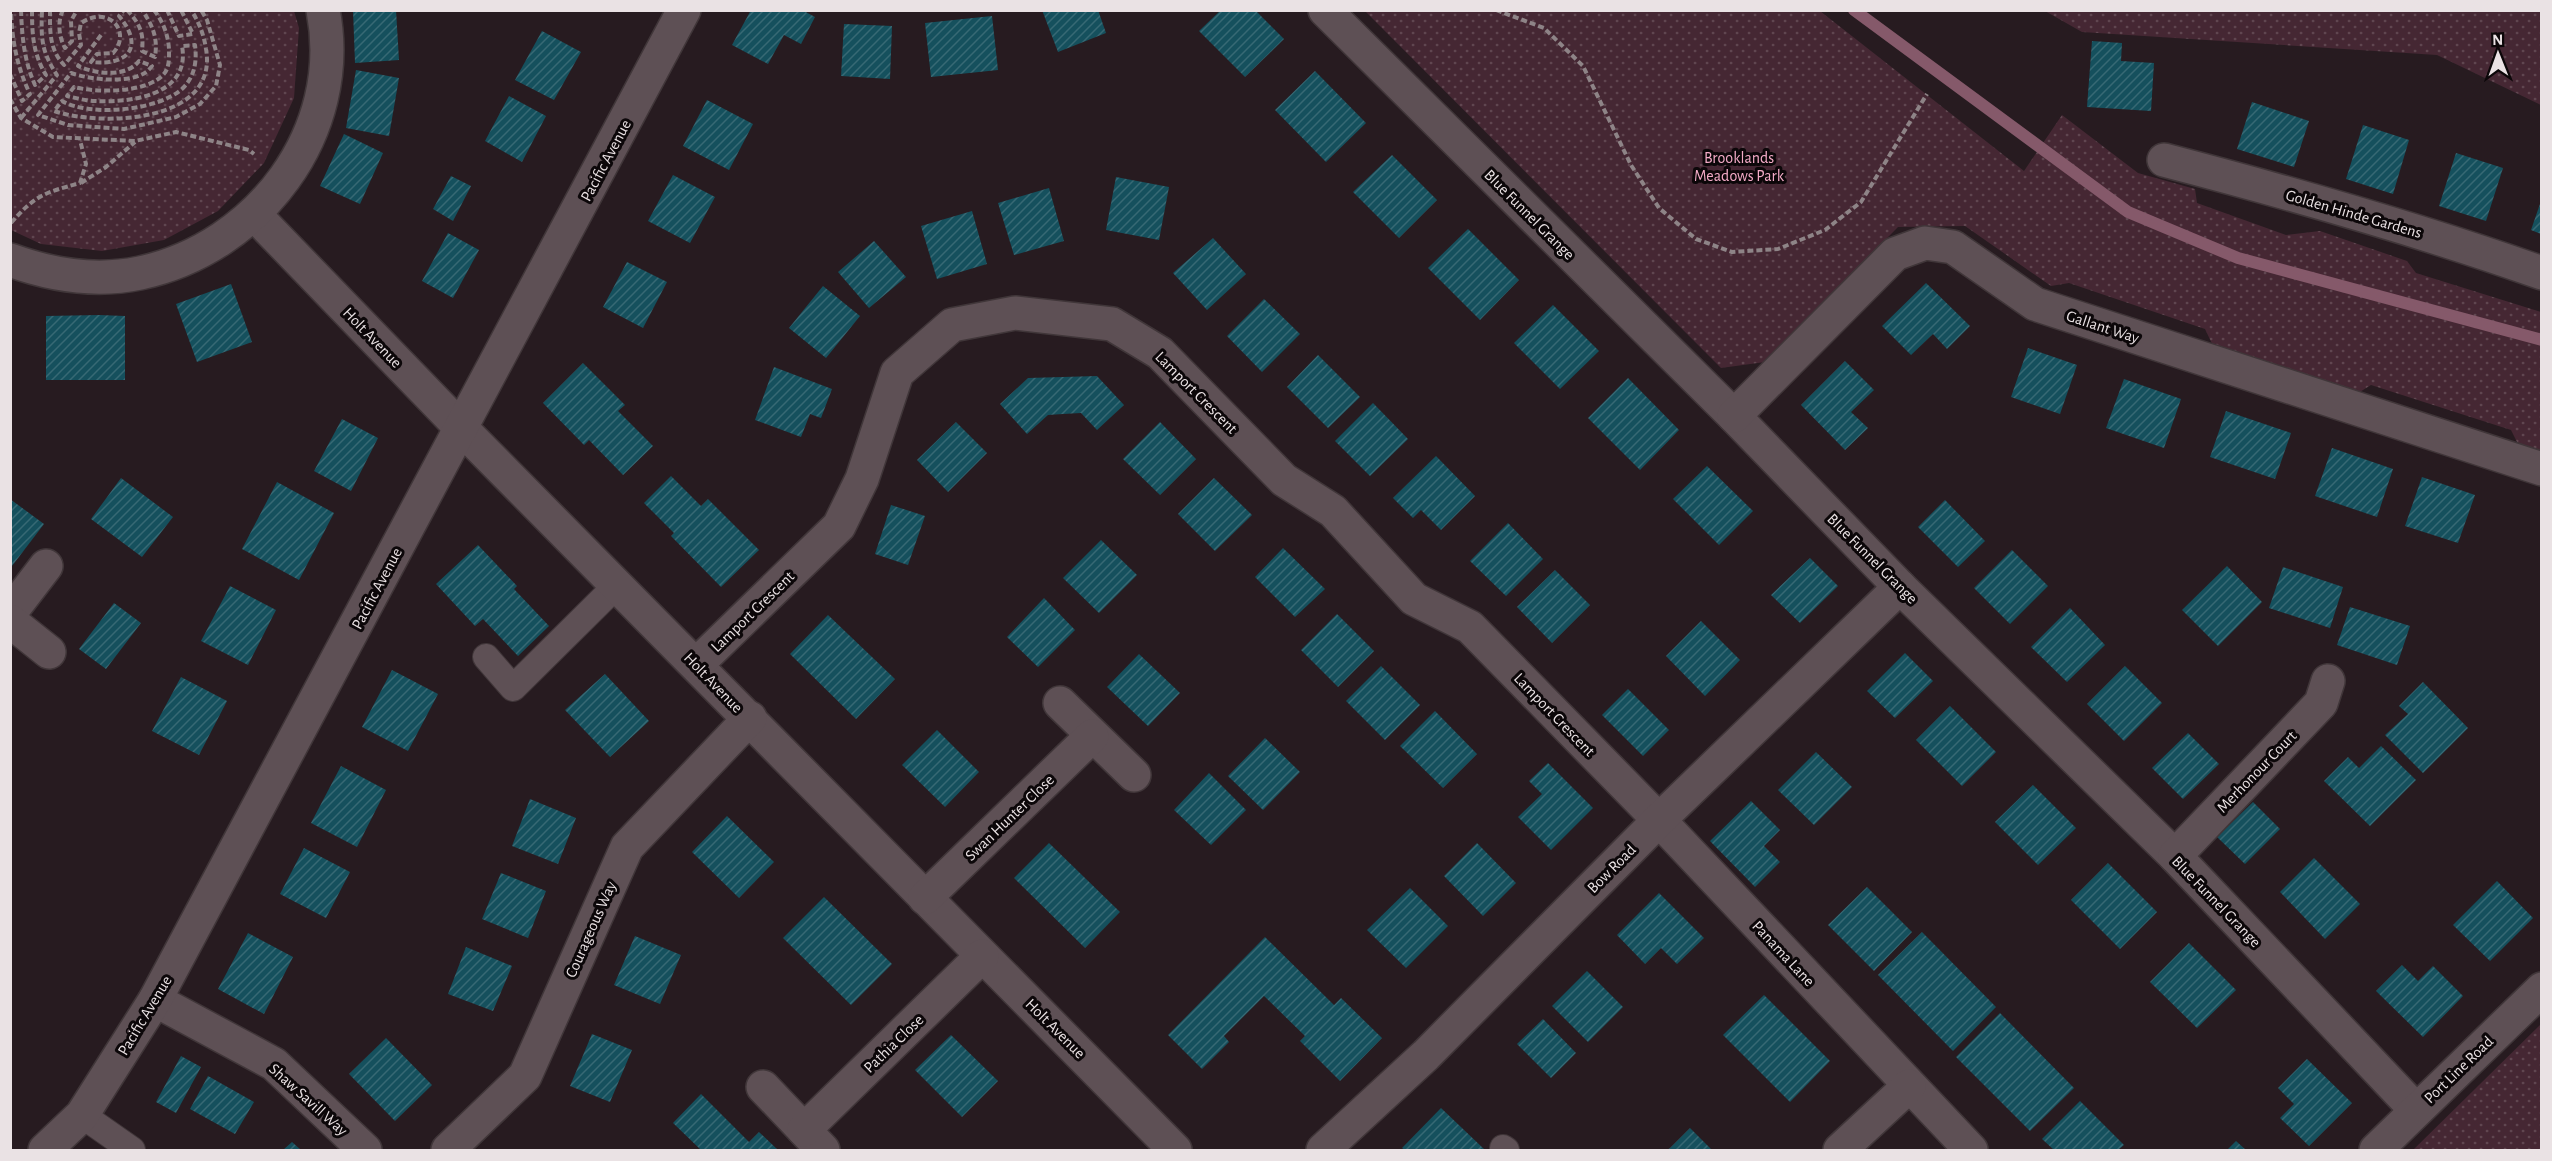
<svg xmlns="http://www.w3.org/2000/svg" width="2552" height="1161" viewBox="0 0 2552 1161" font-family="'Alegreya Sans',sans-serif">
<defs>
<pattern id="grass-dots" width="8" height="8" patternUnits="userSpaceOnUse" patternTransform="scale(1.5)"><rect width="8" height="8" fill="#452733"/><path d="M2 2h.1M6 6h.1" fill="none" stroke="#604650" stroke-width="1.8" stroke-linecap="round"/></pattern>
<pattern id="building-hatch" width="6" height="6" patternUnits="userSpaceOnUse" patternTransform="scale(1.5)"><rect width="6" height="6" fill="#15505d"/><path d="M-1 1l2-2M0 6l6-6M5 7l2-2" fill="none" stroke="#376974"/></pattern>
</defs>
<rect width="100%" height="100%" fill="#271b20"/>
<g fill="url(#grass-dots)">
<path d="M11,10l283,1 5,17 -5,70 -30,65 -46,48 -54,29 -62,11 -61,-7 -30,-14z"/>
<path d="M1365,11h455l204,160 38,-56 76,58 57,16 2,14 89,32 34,-4 87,30 9,12 125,39v142l-22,-8 -8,-16 -140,-45 -16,10 -140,-45 -10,-21 -136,-46 -18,3 -86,-60 -67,1 -133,135 -44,6z"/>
<path d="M2045,11h496v94l-104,-50 -355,-23z"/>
<path d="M2541,1024v126h-128z"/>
</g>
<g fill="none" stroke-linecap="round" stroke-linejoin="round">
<path stroke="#85596a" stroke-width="12" d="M1854,10l274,202 110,46 304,82"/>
</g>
<g fill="url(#building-hatch)">
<path d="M353,10h43l3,50 -44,3z"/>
<path d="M751,10h51l13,7 -14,27 -17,-9 -16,29 -36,-19z"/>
<path d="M1042,10h56l8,23 -48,19z"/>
<path d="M1221,10h34l29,29 -39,38 -46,-46z"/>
<path d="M992,16l6,54 -67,7 -6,-54z"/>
<path d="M844,24l48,2 -2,53 -49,-3z"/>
<path d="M542,31l39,21 -27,48 -39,-20z"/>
<path d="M2092,41l30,2 -1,18 33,2 -3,48 -64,-4z"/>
<path d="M356,70l43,8 -10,58 -43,-8z"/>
<path d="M1315,71l51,52 -40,39 -51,-52z"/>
<path d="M509,96l37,20 -24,46 -37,-21z"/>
<path d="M707,100l46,24 -24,46 -46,-24z"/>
<path d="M2252,102l57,19 -15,46 -57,-18z"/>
<path d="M2363,125l46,15 -16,54 -47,-15z"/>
<path d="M344,134l39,19 -23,51 -40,-18z"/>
<path d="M2456,153l47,15 -17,53 -47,-15z"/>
<path d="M1392,155l45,45 -38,38 -46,-46z"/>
<path d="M673,175l42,22 -25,46 -42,-22z"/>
<path d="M451,176l20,10 -18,35 -20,-12z"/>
<path d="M1116,177l53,10 -10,53 -53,-10z"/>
<path d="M1049,188l15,53 -50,14 -16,-52z"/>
<path d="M2541,201v33l-10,-4z"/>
<path d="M972,211l15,53 -50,15 -16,-53z"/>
<path d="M1468,229l51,51 -39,40 -52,-52z"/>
<path d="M448,233l31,17 -26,48 -31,-17z"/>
<path d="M1213,238l33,36 -39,36 -34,-37z"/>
<path d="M874,241l32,36 -37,31 -31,-36z"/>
<path d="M627,262l40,20 -24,46 -40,-21z"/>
<path d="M1926,283l44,43 -23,23 -14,-15 -22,21 -29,-29z"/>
<path d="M231,284l21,58 -55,20 -21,-58z"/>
<path d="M823,286l37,30 -34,42 -37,-30z"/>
<path d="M1264,299l36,35 -38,38 -35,-36z"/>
<path d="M1553,305l46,46 -39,38 -46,-46z"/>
<path d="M99,315l26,1v64h-79v-64z"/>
<path d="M2028,348l49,17 -17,49 -49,-17z"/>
<path d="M1318,355l42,42 -32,31 -41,-41z"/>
<path d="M1845,361l29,29 -23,22 17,16 -23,22 -44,-45z"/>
<path d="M583,363l42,42 -7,6 35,35 -30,29 -34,-35 -5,5 -41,-42z"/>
<path d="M774,367l58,22 -11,29 -11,-4 -9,23 -46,-17z"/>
<path d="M1097,376l27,29 -27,25 -16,-17 -18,1 -15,1 -21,19 -27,-30 28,-26z"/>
<path d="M1628,378l51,52 -39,40 -52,-52z"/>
<path d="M2124,379l57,20 -17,49 -58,-20z"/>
<path d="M1373,403l35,36 -38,37 -35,-35z"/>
<path d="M2226,411l65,22 -16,46 -65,-22z"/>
<path d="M342,419l36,19 -27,53 -37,-20z"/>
<path d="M956,422l31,31 -39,39 -31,-32z"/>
<path d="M1160,422l36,37 -36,36 -37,-36z"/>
<path d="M2332,448l61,21 -16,48 -62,-21z"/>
<path d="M1436,456l39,40 -34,34 -20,-20 -8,8 -20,-20z"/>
<path d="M1707,466l46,45 -34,34 -46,-46z"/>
<path d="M671,476l30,30 7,-7 51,51 -38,37 -50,-51 3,-3 -30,-30z"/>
<path d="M2422,477l53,18 -17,48 -53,-17z"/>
<path d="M121,478l52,39 -31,40 -51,-38z"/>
<path d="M1214,478l38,37 -37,36 -37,-37z"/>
<path d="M277,482l57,31 -35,67 -57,-31z"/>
<path d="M10,499l34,25 -32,42 -2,-1z"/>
<path d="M1945,500l40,41 -27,26 -40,-40z"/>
<path d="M891,505l34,11 -17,49 -33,-11z"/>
<path d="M1508,523l35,36 -37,37 -36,-35z"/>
<path d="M1101,540l36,35 -38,38 -36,-35z"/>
<path d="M478,545l39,41 -3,3 35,37 -31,30 -35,-37 -8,7 -39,-42z"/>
<path d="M1283,548l42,41 -30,28 -40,-40z"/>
<path d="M2012,550l36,36 -38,38 -36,-36z"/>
<path d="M1810,558l28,28 -38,37 -29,-28z"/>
<path d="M2227,566l35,36 -44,44 -36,-36z"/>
<path d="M2283,567l60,20 -13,41 -61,-20z"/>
<path d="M1555,570l35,35 -38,38 -35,-36z"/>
<path d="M230,586l46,24 -28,55 -47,-24z"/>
<path d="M1044,598l31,32 -37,37 -31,-30z"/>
<path d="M114,603l27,20 -35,46 -27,-20z"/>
<path d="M2350,607l60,19 -13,39 -60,-20z"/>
<path d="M2070,608l35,37 -38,37 -36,-35z"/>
<path d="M1337,614l37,37 -36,36 -37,-37z"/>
<path d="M828,615l67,64 -39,40 -66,-65z"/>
<path d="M1701,621l39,39 -35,36 -39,-40z"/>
<path d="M1905,653l28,28 -38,37 -28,-27z"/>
<path d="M1139,654l41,39 -32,33 -41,-39z"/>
<path d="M1381,666l39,39 -35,35 -39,-39z"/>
<path d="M2125,666l37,37 -38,38 -37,-37z"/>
<path d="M392,670l46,24 -30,57 -46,-24z"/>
<path d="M605,674l44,47 -39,36 -45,-47z"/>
<path d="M181,677l46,24 -28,54 -47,-24z"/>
<path d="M2423,682l45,46 -45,45 -38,-38 23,-21 -9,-8z"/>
<path d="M1628,689l41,41 -26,26 -41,-41z"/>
<path d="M1950,706l46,46 -34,34 -46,-46z"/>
<path d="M1435,711l42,43 -34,34 -43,-42z"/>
<path d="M937,730l42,42 -34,35 -43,-42z"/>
<path d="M2188,733l31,31 -36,35 -31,-31z"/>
<path d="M1265,738l35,34 -37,38 -35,-34z"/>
<path d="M2381,746l35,34 -46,46 -46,-45 24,-24 11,11z"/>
<path d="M1816,752l36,35 -38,38 -36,-35z"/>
<path d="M1548,763l45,45 -42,42 -33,-33 24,-23 -13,-13z"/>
<path d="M341,766l45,24 -29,57 -46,-24z"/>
<path d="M1209,773l37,37 -35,35 -37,-35z"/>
<path d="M2033,785l43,43 -38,37 -43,-43z"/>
<path d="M530,799l46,19 -18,46 -46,-18z"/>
<path d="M1751,801l29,29 -16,16 16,16 -25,25 -45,-46z"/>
<path d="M2253,802l27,27 -35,35 -28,-27z"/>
<path d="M727,816l47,46 -35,36 -47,-46z"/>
<path d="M1049,843l71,69 -35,36 -71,-70z"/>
<path d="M1477,843l39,40 -33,33 -39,-40z"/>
<path d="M304,848l46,24 -24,46 -46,-24z"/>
<path d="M2314,858l46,46 -35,35 -45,-47z"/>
<path d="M2108,863l49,49 -37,37 -49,-49z"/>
<path d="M501,873l45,18 -18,47 -46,-19z"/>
<path d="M2497,881l36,37 -43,43 -37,-36z"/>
<path d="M1867,887l45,45 -38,39 -46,-46z"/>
<path d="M1410,888l38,38 -42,42 -39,-38z"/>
<path d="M1659,893l45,45 -27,26 -16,-16 -16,16 -28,-29z"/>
<path d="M824,897l68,67 -41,41 -68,-67z"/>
<path d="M1922,932l74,75 -43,44 -75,-76z"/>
<path d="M248,933l45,24 -29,57 -46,-25z"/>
<path d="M635,936l46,19 -21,49 -46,-19z"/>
<path d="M1265,937l69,68 7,-7 41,40 -42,43 -40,-40 5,-5 -41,-40 -40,40 5,6 -27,27 -34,-34z"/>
<path d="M2189,943l47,47 -39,38 -47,-46z"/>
<path d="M466,947l46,19 -19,45 -45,-17z"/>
<path d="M2402,965l16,16 15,-15 30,30 -40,41 -47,-46z"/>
<path d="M1587,971l36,36 -35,35 -36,-36z"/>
<path d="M1764,995l66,66 -40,41 -67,-67z"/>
<path d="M2000,1013l74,75 -44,43 -74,-74z"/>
<path d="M1543,1019l33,34 -25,25 -34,-34z"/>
<path d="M592,1034l40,16 -22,52 -40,-16z"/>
<path d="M951,1035l47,46 -36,36 -47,-47z"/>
<path d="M386,1038l46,47 -37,36 -46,-47z"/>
<path d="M181,1056l20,11 -25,46 -20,-11z"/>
<path d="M2307,1059l45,44 -43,43 -29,-28 14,-14 -16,-16z"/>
<path d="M208,1076l46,26 -19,32 -45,-25z"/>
<path d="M701,1094l48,48 10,-10 19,18h-77l-28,-27z"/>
<path d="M2080,1101l44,44 -6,5h-64l-12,-11z"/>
<path d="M1441,1108l43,41 -1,1h-78l-3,-2z"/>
<path d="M1690,1128l22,22h-45l3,-2z"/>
<path d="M2236,1141l10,9h-19z"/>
<path d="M292,1142l9,8h-18z"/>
</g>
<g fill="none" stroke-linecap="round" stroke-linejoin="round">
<defs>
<g id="service">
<path d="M486,657l27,31 104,-103"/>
<path d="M82,1115l50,35"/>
<path d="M1503,1148l3,2"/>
</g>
<g id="minor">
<path d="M1325,10l409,406 166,171 275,269 241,254"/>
<path d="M2164,160c127,33 253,69 378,113"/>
<path d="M254,214l208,215 713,721"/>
<path d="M10,260c41,15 87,22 130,13 118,-25 207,-141 183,-263"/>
<path d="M1734,416l161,-162 30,-11 28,4 82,57 507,165"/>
<path d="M10,613l36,-47"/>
<path d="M10,621l39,31"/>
<path d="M697,664l142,-138 23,-47 35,-106 55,-48 63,-12 97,11 48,29 124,127 49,31 81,88 56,28 189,193 312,330"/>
<path d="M1060,703l74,72"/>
<path d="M2175,856l146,-153 7,-22"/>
<path d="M925,898l167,-162"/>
<path d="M155,1000l119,64 91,86"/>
<path d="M763,1087l60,63"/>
<path d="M804,1130l178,-174"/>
<path d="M45,1150l37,-35 73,-115 529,-990"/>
<path d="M448,1150l77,-74 102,-229 123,-129"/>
<path d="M1323,1150l103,-95 233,-235 241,-233"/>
<path d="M1840,1150l69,-64"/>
<path d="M2376,1150l166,-161"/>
</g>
</defs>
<use href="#service" stroke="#403639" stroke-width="28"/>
<use href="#minor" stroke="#403639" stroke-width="36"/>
<g stroke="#8e8487" stroke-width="4" stroke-dasharray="6 3" stroke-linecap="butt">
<path d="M21,10c1,26 3,51 14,75l11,-10c-13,-21 -14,-41 -14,-65"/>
<path d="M50,10c0,21 -1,39 14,55l17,-20 -2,-12 2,-10c29,-19 51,10 32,30l-16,1 -6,8c37,4 54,-15 28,-46l5,-6"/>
<path d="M63,10c-6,12 -4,27 2,38l7,-7 -1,-20 6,-11"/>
<path d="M127,10c13,14 17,23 15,41l13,6c3,-19 -2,-31 -13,-47"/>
<path d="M154,10c9,12 14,24 15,39 0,8 1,19 -6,26 -17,18 -66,18 -89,12l-7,9c9,2 19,5 28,5 36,2 96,-6 87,-55l13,-1c2,16 0,31 -12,43 -24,23 -93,29 -121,13l-8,10c48,16 165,12 152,-62 -2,-14 -7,-27 -15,-39"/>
<path d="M167,10l12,26 14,-2 -12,-24"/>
<path d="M1496,10l48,18 39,38 48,99 28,43 37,31 36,13 46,-3 47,-19 36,-28 66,-108"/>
<path d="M101,35l-23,31c17,8 48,12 61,-5l13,5c-13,20 -61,14 -81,7l-33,42 30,10 56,4 52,-12 24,-13 16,-18 4,-21 -13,-45 -6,-10"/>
<path d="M10,74l12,27 8,-7c-13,-27 -18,-53 -19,-84"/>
<path d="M10,99l11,19 32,19 82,4 41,-9 73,18 5,4"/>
<path d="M21,118l36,-43c-16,-24 -16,-37 -15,-65"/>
<path d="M81,183l25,-16 29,-25"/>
<path d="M11,223c25,-29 34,-30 69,-40l6,-19 -6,-24"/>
</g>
<use href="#service" stroke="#5e5055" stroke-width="26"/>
<use href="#minor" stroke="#5e5055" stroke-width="33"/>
</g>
<g text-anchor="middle" stroke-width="6" stroke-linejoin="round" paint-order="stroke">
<g font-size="16" fill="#f5acc8" stroke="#0c0709">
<text x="1739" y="163">Brooklands<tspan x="1739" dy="18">Meadows Park</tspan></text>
</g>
<g font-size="16" fill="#eae2e4" stroke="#0c0709">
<text transform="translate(605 160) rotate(-62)" y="6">Pacific Avenue</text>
<text transform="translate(2354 213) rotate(16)" y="6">Golden Hinde Gardens</text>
<text transform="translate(1530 214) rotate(45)" y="6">Blue Funnel Grange</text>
<text transform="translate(2103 326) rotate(18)" y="6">Gallant Way</text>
<text transform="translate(373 337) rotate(46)" y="6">Holt Avenue</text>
<text transform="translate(1197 392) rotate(45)" y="6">Lamport Crescent</text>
<text transform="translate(1873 558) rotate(45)" y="6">Blue Funnel Grange</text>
<text transform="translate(376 588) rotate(-62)" y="6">Pacific Avenue</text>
<text transform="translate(752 611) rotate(-44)" y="6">Lamport Crescent</text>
<text transform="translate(714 682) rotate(46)" y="6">Holt Avenue</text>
<text transform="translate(1555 714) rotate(46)" y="6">Lamport Crescent</text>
<text transform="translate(2256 771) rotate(-46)" y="6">Merhonour Court</text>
<text transform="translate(1009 817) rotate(-44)" y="6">Swan Hunter Close</text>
<text transform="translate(1611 868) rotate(-45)" y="6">Bow Road</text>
<text transform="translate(2217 901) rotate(46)" y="6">Blue Funnel Grange</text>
<text transform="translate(590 929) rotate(-66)" y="6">Courageous Way</text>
<text transform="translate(1784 953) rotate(47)" y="6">Panama Lane</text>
<text transform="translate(144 1015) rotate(-59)" y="6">Pacific Avenue</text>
<text transform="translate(1056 1028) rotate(45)" y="6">Holt Avenue</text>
<text transform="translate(893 1043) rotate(-44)" y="6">Pathia Close</text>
<text transform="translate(2458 1069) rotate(-44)" y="6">Port Line Road</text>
<text transform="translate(309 1099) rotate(42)" y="6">Shaw Savill Way</text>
</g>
</g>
<rect width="2552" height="1161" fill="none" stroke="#eae2e4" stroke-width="24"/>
<g transform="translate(2498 54) rotate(359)" stroke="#0c0709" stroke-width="4.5" paint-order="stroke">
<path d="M0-4.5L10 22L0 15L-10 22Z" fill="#eae2e4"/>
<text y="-9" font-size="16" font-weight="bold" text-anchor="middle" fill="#eae2e4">N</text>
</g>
</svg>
